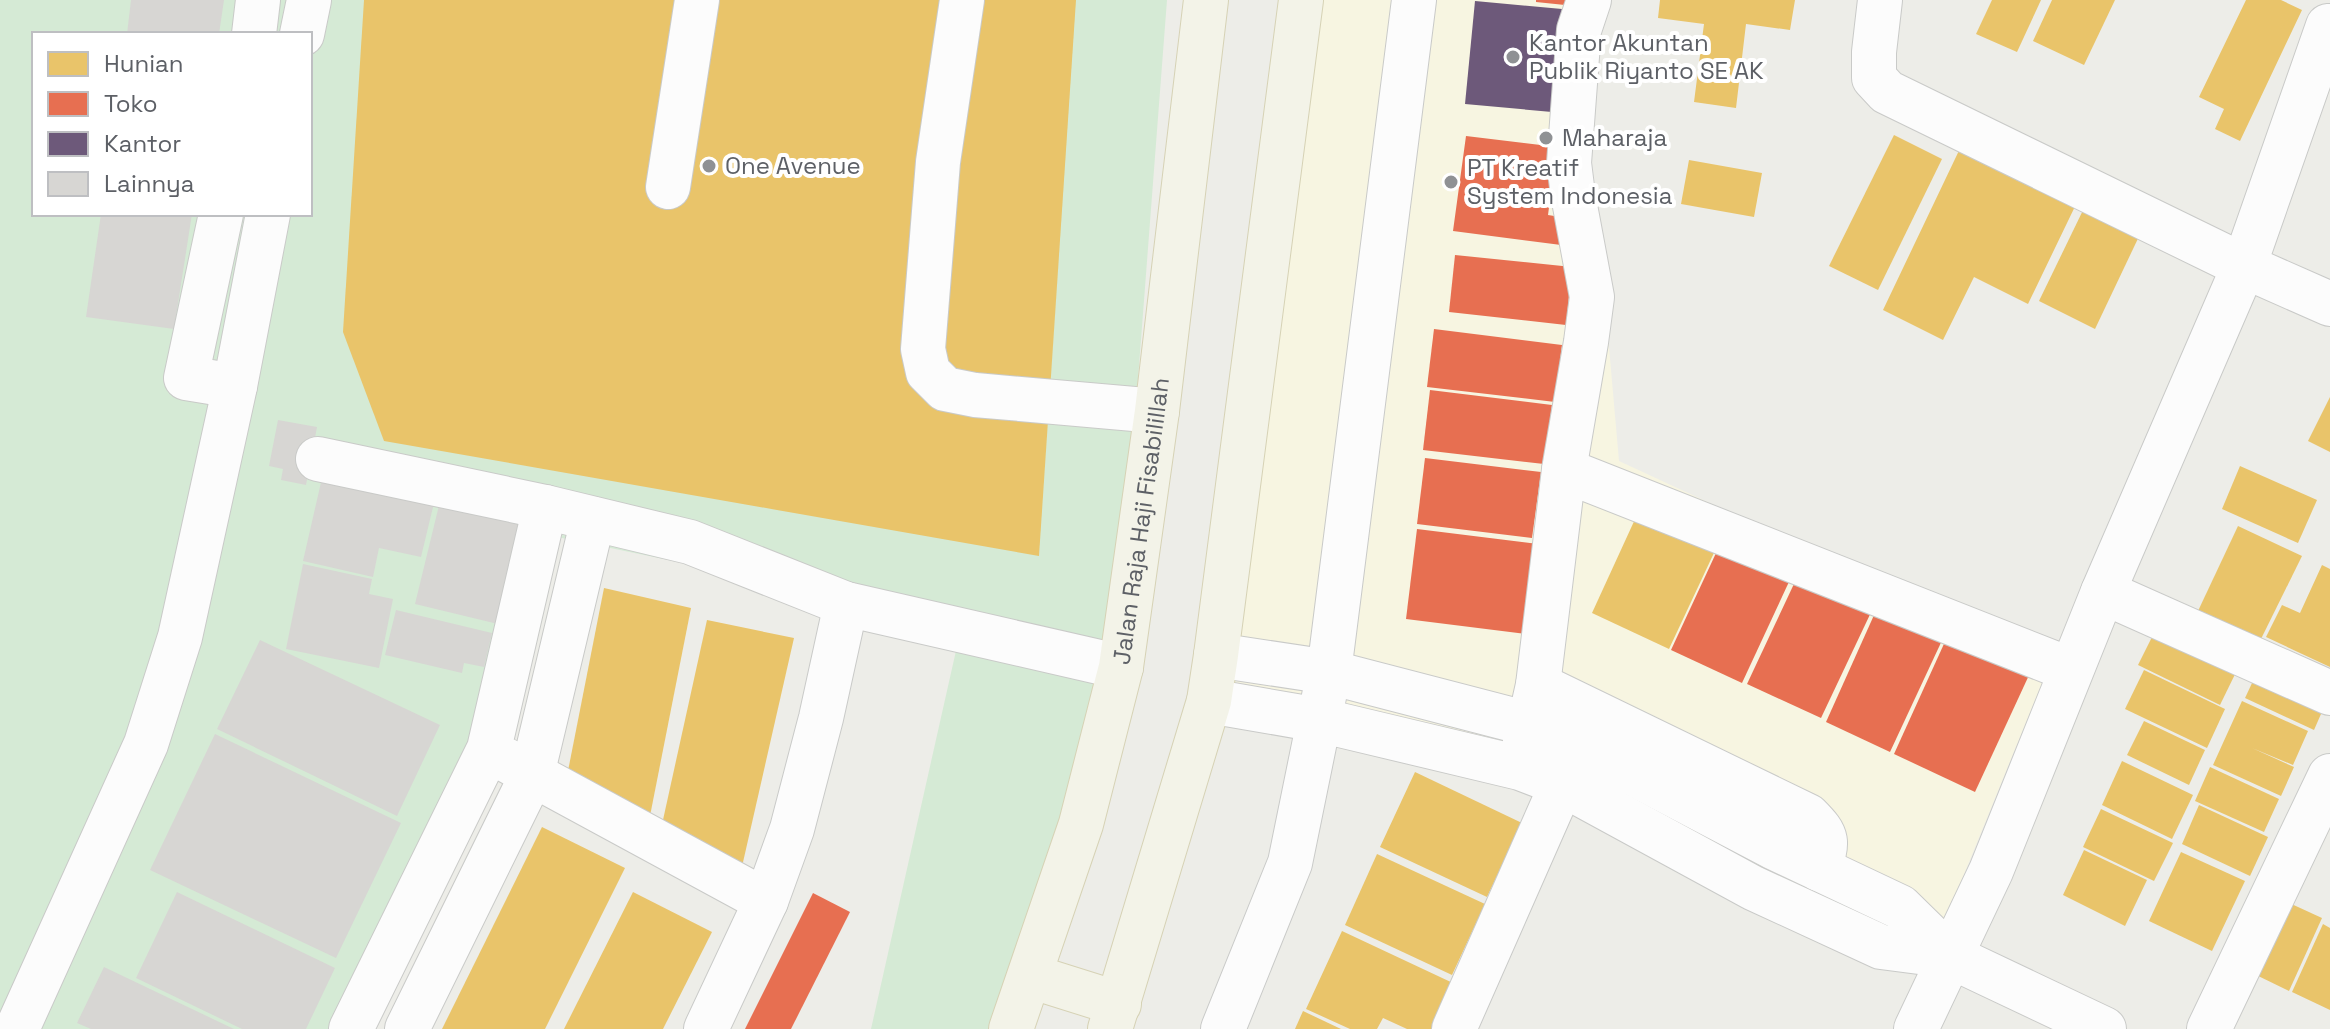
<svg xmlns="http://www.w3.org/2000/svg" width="2330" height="1029" viewBox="0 0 2330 1029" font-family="'Space Grotesk',sans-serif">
<rect width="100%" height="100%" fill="#edede8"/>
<path fill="#f7f5e1" d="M1314,0h292l-12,32 -11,130 21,128 15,171 432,200 -126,309 -435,-200 -284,-79z"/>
<path fill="#d5ead5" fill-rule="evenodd" d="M0,0h1167l-50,653 -110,376h-136l91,-405 93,16 -522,-108 -50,212 -139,285h-344zM34,34h276v180h-276z"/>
<g fill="#e9c46a">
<path d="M364,0h712l-37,556 -655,-115 -41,-109z"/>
<path d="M1660,0h135l-5,30 -44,-6 -10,84 -42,-6 10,-78 -46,-6z"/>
<path d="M1992,0h49l-24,52 -41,-18z"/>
<path d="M2052,0h63l-31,65 -51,-24z"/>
<path d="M2246,0h35l21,10 -62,131 -25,-12 9,-20 -25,-12z"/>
<path d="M1894,135l48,24 -64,131 -49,-24z"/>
<path d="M1965,138l116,56 -53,110 -54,-27 -31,63 -60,-30z"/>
<path d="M1689,160l73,13 -8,44 -73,-13z"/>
<path d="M2087,202l56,26 -48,101 -56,-28z"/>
<path d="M2330,397v55l-22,-11z"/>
<path d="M2240,466l77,34 -19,43 -76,-34z"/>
<path d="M1642,504l78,36 -51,109 -77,-36z"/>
<path d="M2238,526l64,30 -42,85 -62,-30z"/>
<path d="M2322,565l8,4v98l-64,-30 16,-32 18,8z"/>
<path d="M604,588l87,20 -42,213 -82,-45z"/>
<path d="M707,620l87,18 -53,233 -80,-42z"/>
<path d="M2158,625l82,39 -20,41 -82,-40z"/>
<path d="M2260,666l68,32 -14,32 -69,-32z"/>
<path d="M2144,670l81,39 -18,39 -82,-39z"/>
<path d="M2242,701l66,30 -15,34 -41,-17 42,19 -13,29 -68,-31z"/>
<path d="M2144,721l61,29 -16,35 -62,-30z"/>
<path d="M2122,761l71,34 -21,44 -70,-34z"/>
<path d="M2210,767l69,32 -15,33 -69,-31z"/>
<path d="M1415,772l107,51 -35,74 -107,-50z"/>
<path d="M2199,805l69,32 -18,39 -68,-32z"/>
<path d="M2101,809l72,34 -19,38 -71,-34z"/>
<path d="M542,827l83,41 -80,161h-103z"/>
<path d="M2084,850l63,30 -22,46 -62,-31z"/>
<path d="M2181,852l64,29 -33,70 -63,-30z"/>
<path d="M1377,854l108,50 -33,71 -107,-50z"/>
<path d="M633,892l79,40 -49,97h-99z"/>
<path d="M2283,900l39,18 -33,73 -39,-19z"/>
<path d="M2323,924l7,4v82l-38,-18z"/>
<path d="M1342,931l113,53 -21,45h-27l-24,-11 -6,11h-27l-44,-20z"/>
<path d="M1303,1011l38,18h-46z"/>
</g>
<g fill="#e76f51">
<path d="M1536,0h29v5l-29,-3z"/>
<path d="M1466,136l91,11 -9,68 25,4 -4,27 -116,-15z"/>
<path d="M1455,255l117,12 -6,58 -117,-13z"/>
<path d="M1434,329l128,16 -7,57 -128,-15z"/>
<path d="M1430,390l122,15 -8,59 -121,-14z"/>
<path d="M1425,458l116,14 -9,66 -115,-14z"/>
<path d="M1417,529l121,15 -11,90 -121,-15z"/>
<path d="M1723,538l71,33 -52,112 -71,-33z"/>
<path d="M1800,571l74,35 -53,112 -74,-34z"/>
<path d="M1879,604l66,30 -55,118 -64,-30z"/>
<path d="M1948,635l82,38 -55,119 -81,-38z"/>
<path d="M813,893l37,19 -59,117h-46z"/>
</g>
<path fill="#6d597a" d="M1475,1l87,8 -10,103 -87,-8z"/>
<g fill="#d7d6d3">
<path d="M131,0h93l-5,34h-92z"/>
<path d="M101,214h91l-18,115 -88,-12z"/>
<path d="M278,420l39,7 -11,58 -25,-5 2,-11 -14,-3z"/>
<path d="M322,478l112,25 -13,54 -42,-9 -6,29 -70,-16z"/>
<path d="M442,493l86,20 -26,112 -87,-21z"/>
<path d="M303,564l69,15 -3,15 24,5 -14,69 -93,-19z"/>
<path d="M396,610l96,23 -8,34 -20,-4 -2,10 -77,-18z"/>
<path d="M260,640l180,85 -43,91 -180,-87z"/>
<path d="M215,734l186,89 -65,135 -186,-88z"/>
<path d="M177,892l158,76 -29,61h-64l-106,-51z"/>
<path d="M104,967l130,62h-143l-14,-6z"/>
</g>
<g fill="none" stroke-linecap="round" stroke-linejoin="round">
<defs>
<g id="minor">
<path d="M962,0l-24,162 -15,187 5,23 17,17 30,6 182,16"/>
<path d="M1880,0l-6,52v26l13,14 357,174 86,38"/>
<path d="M254,34l4,-34"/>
<path d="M302,34l7,-34"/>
<path d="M668,187l29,-187"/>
<path d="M221,214l-35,164 49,8"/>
<path d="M318,459l227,48 145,35 156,62 275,63"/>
<path d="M1564,470l507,200"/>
<path d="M2103,592l227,101"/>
<path d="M1216,655l113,17 200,52 84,39 160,84 127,60 50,49"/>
<path d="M1538,685l270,131c21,21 20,25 11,53"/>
<path d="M1209,701l110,19 201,48 42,16 191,104 128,59 69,9 154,73"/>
<path d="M1523,752l15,-67 26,-215 22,-128 6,-45 -19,-102 -4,-32 10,-133 10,-30"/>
<path d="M508,761l258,140"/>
<path d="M17,1029l129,-285 34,-107 55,-251 33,-172"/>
<path d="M351,1029l138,-280 56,-242"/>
<path d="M407,1029l125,-254 61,-256"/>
<path d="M706,1029l60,-128 26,-72 29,-111 25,-114"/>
<path d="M1223,1029l67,-166 39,-191 85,-672"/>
<path d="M1454,1029l108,-245"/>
<path d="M1916,1029l75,-158 112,-279 141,-326 84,-240"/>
<path d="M2209,1029l121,-253"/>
</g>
<g id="major">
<path d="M1030,976l89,28"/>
<path id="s1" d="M1011,1029l70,-205 40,-157 36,-256 49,-411"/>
<path d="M1110,1029l99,-328 7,-46 85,-655"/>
</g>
</defs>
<use href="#minor" stroke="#c9cac8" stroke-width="46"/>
<use href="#major" stroke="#d6d2b5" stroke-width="46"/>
<use href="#minor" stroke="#fcfcfc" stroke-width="44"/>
<use href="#major" stroke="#f3f3e8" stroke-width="44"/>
</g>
<g fill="#8f9194" stroke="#fff" stroke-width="3">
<circle cx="1513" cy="57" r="8"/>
<circle cx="1546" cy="138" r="8"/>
<circle cx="709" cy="166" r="8"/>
<circle cx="1451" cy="182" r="8"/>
</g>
<g text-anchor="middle" stroke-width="8" stroke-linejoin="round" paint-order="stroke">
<g font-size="24" fill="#5d6066" stroke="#fff" text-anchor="start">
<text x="1529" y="51">Kantor Akuntan<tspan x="1529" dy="28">Publik Riyanto SE AK</tspan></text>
<text x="1562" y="146">Maharaja</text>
<text x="725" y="174">One Avenue</text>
<text x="1467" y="176">PT Kreatif<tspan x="1467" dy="28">System Indonesia</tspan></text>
</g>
<g font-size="24" fill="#5d6066" stroke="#fff">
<text dy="8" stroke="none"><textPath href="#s1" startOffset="526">Jalan Raja Haji Fisabilillah</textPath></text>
</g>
</g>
<rect x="32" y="32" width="280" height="184" fill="#ffffff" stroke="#bebfc2" stroke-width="2"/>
<rect x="48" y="52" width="40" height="24" fill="#e9c46a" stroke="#bebfc2" stroke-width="2"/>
<text x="104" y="72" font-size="24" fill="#5d6066">Hunian</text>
<rect x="48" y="92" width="40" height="24" fill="#e76f51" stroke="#bebfc2" stroke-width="2"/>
<text x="104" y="112" font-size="24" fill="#5d6066">Toko</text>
<rect x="48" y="132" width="40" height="24" fill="#6d597a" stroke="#bebfc2" stroke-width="2"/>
<text x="104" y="152" font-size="24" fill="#5d6066">Kantor</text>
<rect x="48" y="172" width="40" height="24" fill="#d7d6d3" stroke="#bebfc2" stroke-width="2"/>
<text x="104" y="192" font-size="24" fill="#5d6066">Lainnya</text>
</svg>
